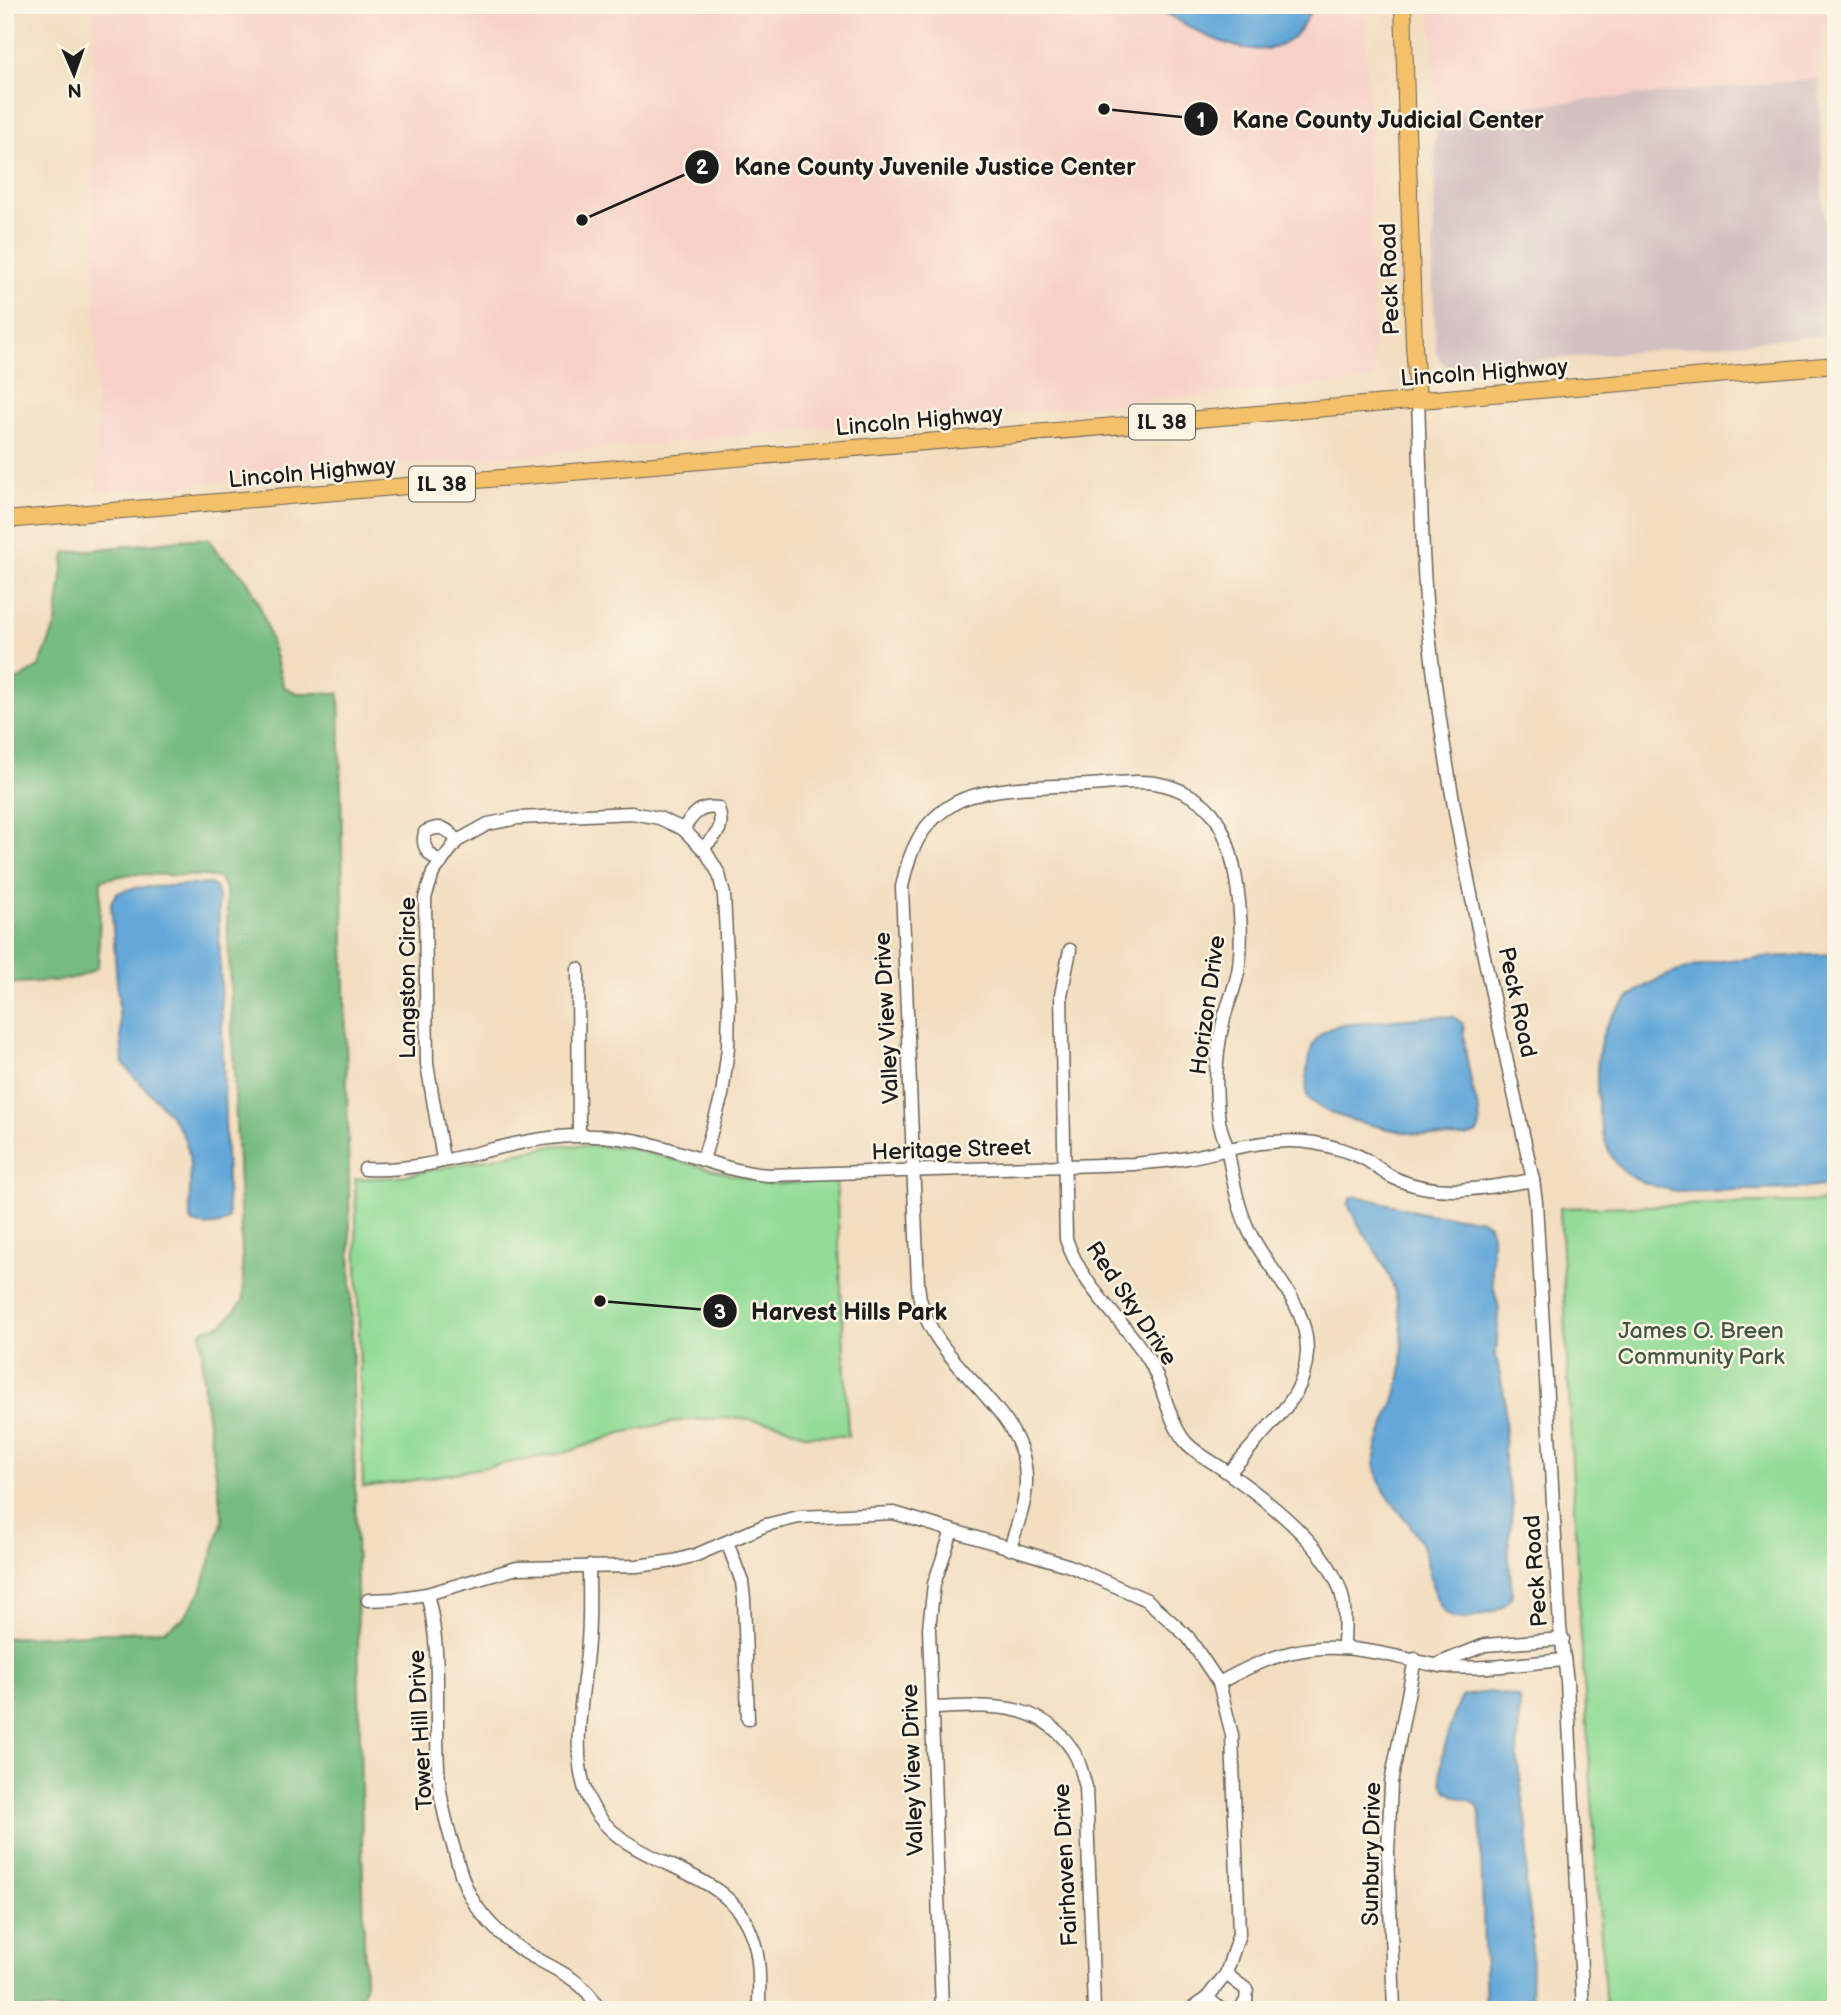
<svg xmlns="http://www.w3.org/2000/svg" width="1841" height="2015" viewBox="0 0 1841 2015" font-family="'Balsamiq Sans',sans-serif">
<rect width="100%" height="100%" fill="#fcf5e5"/>
<filter id="ink" filterUnits="userSpaceOnUse"><feTurbulence type="fractalNoise" baseFrequency=".0143" numOctaves="2"/><feDisplacementMap in="SourceGraphic" scale="14" xChannelSelector="R" yChannelSelector="G"/><feConvolveMatrix kernelMatrix="1 2 1 2 8 2 1 2 1" color-interpolation-filters="sRGB"/></filter>
<filter id="wash" filterUnits="userSpaceOnUse"><feTurbulence type="fractalNoise" baseFrequency=".00686" numOctaves="4" result="noise"/><feDisplacementMap in="SourceGraphic" scale="28" xChannelSelector="R" yChannelSelector="G"/><feGaussianBlur stdDeviation="1.57" result="paint"/><feColorMatrix in="noise" values="0 0 0 0 0 0 0 0 0 0 0 0 0 0 0 0 0 1.4 0 .05"/><feComposite in="paint" operator="in"/></filter>
<g filter="url(#wash)">
<rect width="100%" height="100%" fill="#f2ddbf"/>
<g fill="#f7d1c8">
<path d="M92,5h1274l8,376 -1277,112z"/>
<path d="M1431,5h405v20l-14,2 -3,52 -383,35z"/>
</g>
<path fill="#d2bfc0" d="M1819,79l9,256 -380,33 -7,-7 -5,-8 -3,-73 3,-166z"/>
<g fill="#93dc97" stroke="#587c5a" stroke-width="2">
<path d="M558,1145l67,2 143,37 68,-4 12,256 -42,-1 -26,-11 -46,-6 -50,2 -63,13 -53,19 -152,28 -53,7 -8,-308 42,-2z"/>
<path d="M1836,1201v809h-230l-27,-403 -19,-399z"/>
</g>
<path fill="#76bc80" stroke="#496c4e" stroke-width="2" d="M190,539h20c6,18 25,26 36,40 18,25 28,77 38,108l13,6h42l26,1293 -6,18 -45,6h-309v-372l160,-8 18,-11 18,-28 22,-71 -19,-125 -3,-64 22,-7 21,-24 -18,-411 -7,-11 -13,-2 -75,-2 -30,6 -3,87c-25,19 -63,13 -93,17v-303l8,1 26,-15 17,-43 9,-71z"/>
<g fill="#64a8d9" stroke="#40627a" stroke-width="2">
<path d="M1154,5h160c-6,11 -12,23 -21,32 -36,34 -107,-10 -139,-32z"/>
<path d="M210,884l5,3 3,10 10,322c-7,8 -28,8 -37,3 -4,-26 4,-57 -6,-82 -13,-32 -43,-50 -62,-77l-12,-161 6,-9 16,-5z"/>
<path d="M1836,954v230c-33,6 -68,6 -101,6 -21,0 -43,3 -64,0 -15,-3 -31,-7 -44,-16 -33,-21 -35,-107 -24,-140 7,-20 27,-40 46,-50 56,-31 124,-26 187,-30z"/>
<path d="M1439,1016l15,1 9,7 2,25 7,38 7,25 1,15 -3,6c-20,14 -123,-9 -147,-21 -8,-3 -16,-8 -23,-14 -1,-18 -1,-49 12,-62 5,-6 13,-8 20,-11z"/>
<path d="M1357,1196l70,18 53,5 9,6 3,9v47l7,27 -3,48 9,43 -1,67 9,38 -5,44 4,46c-5,15 -20,18 -33,22 -12,4 -27,5 -35,-5 -14,-16 -14,-50 -24,-70 -13,-26 -47,-51 -45,-83 2,-20 14,-41 20,-60 11,-34 9,-71 0,-105 -8,-33 -34,-58 -47,-89l3,-6z"/>
<path d="M1490,1692l27,5 3,5 -3,55 11,76 -2,51 6,43 -1,83h-45l-6,-196c-4,-17 -23,-13 -34,-24 -14,-15 7,-79 17,-94z"/>
</g>
</g>
<g filter="url(#ink)">
<g fill="none" stroke-linecap="round" stroke-linejoin="round">
<defs>
<g id="minor">
<path d="M1418,399c3,81 3,164 12,244 20,181 65,360 103,537l3,22 24,425 7,54 16,329"/>
<path d="M683,829c10,-14 16,-24 35,-21 7,21 -1,26 -15,40"/>
<path d="M441,863c-13,-9 -20,-16 -16,-31 15,-8 23,-4 32,9"/>
<path d="M1070,950l-9,45 5,244c18,51 53,76 81,118 17,26 19,59 37,83 10,13 30,22 43,32 40,28 106,78 116,128 3,15 1,32 1,48"/>
<path d="M578,969l1,167"/>
<path d="M443,1159l-16,-95 -2,-166 8,-25 24,-32 31,-17 30,-6 114,-5 27,5 24,11 23,23 13,22 5,21 5,101 -1,52 -6,47 -19,65"/>
<path d="M365,1169c71,4 139,-31 210,-33 27,-1 54,2 80,9 37,10 74,27 113,30l366,-11c18,-2 36,-3 53,-6 41,-8 85,-22 127,-15 17,3 35,8 51,16 9,5 17,13 27,18 46,22 93,11 141,3"/>
<path d="M727,1542l15,40 2,17 4,120"/>
<path d="M1010,1549c6,-22 16,-44 16,-67 2,-81 -102,-115 -108,-197l-16,-398c7,-36 19,-65 53,-84 32,-18 97,-16 134,-18 22,-1 44,-5 66,-2 19,3 44,14 57,30 26,33 32,112 27,153 -2,18 -10,34 -15,52 -8,33 -10,69 -5,103 2,11 7,21 9,31 5,27 9,54 21,79 20,41 59,72 58,121 -2,37 -19,54 -42,79 -12,14 -24,28 -36,42"/>
<path d="M589,1566c0,25 1,50 -1,75 -3,48 -20,113 1,159 32,71 137,60 163,136 9,23 7,49 7,74"/>
<path d="M427,1594c17,62 6,124 12,187 2,23 8,45 15,68 5,19 10,38 21,55 11,17 28,33 45,45 29,19 63,27 79,61"/>
<path d="M368,1600l26,-1 33,-5 90,-26 120,-2 37,-5 22,-6 70,-30 33,-8 95,-4 176,53 77,34 41,37 31,46 13,52 7,199 -13,40 -19,24 -17,12"/>
<path d="M1440,1663l45,-18 78,-6"/>
<path d="M1219,1683c49,-28 91,-42 148,-32 23,3 46,10 68,14 42,7 87,-2 129,-5"/>
<path d="M932,1708c55,-2 112,-10 144,48 5,10 7,21 10,31l8,223"/>
<path d="M1226,1974l21,16 -1,11 -7,9"/>
<path d="M1207,1998l15,12"/>
<path d="M942,2010l-13,-382 5,-44 18,-53"/>
<path d="M1394,2010l-6,-157 3,-70 24,-124"/>
</g>
<g id="major">
<path d="M1403,5l11,341 4,53"/>
<path d="M5,520l1831,-155"/>
</g>
</defs>
<use href="#minor" stroke="#676055" stroke-width="15"/>
<use href="#major" stroke="#676055" stroke-width="18"/>
<use href="#minor" stroke="#fff" stroke-width="12"/>
<use href="#major" stroke="#f4c16a" stroke-width="16"/>
</g>
</g>
<g text-anchor="middle" stroke-width="5" stroke-linejoin="round" paint-order="stroke">
<g fill="#fcf5e5" stroke="#5f5d58" stroke-width="2">
<rect x="1129" y="404.5" width="66" height="35" rx="5"/>
<rect x="409" y="466.5" width="66" height="35" rx="5"/>
</g>
<g font-size="21" font-weight="bold" fill="#1c1c1c">
<text x="1162" y="429">IL 38</text>
<text x="442" y="491">IL 38</text>
</g>
<g font-size="23" fill="#1c1c1c" stroke="#fcf5e5">
<text transform="translate(1389 279) rotate(-92)" y="8">Peck Road</text>
<text transform="translate(1484 372) rotate(-4)" y="8">Lincoln Highway</text>
<text transform="translate(919 420) rotate(-5)" y="8">Lincoln Highway</text>
<text transform="translate(312 472) rotate(-5)" y="8">Lincoln Highway</text>
<text transform="translate(407 978) rotate(-90)" y="8">Langston Circle</text>
<text transform="translate(1518 1002) rotate(78)" y="8">Peck Road</text>
<text transform="translate(1207 1005) rotate(-82)" y="8">Horizon Drive</text>
<text transform="translate(886 1018) rotate(-93)" y="8">Valley View Drive</text>
<text transform="translate(951 1149) rotate(-2)" y="8">Heritage Street</text>
<text transform="translate(1132 1303) rotate(56)" y="8">Red Sky Drive</text>
<text transform="translate(1535 1571) rotate(-94)" y="8">Peck Road</text>
<text transform="translate(420 1730) rotate(-93)" y="8">Tower Hill Drive</text>
<text transform="translate(912 1770) rotate(-92)" y="8">Valley View Drive</text>
<text transform="translate(1371 1854) rotate(-89)" y="8">Sunbury Drive</text>
<text transform="translate(1065 1865) rotate(-93)" y="8">Fairhaven Drive</text>
</g>
<g font-size="23" fill="#405641" stroke="#fcf5e5">
<text x="1701" y="1338">James O. Breen<tspan x="1701" dy="26">Community Park</tspan></text>
</g>
</g>
<path fill="none" stroke="#1c1c1c" stroke-width="2.5" d="M1104 109L1201 119M582 220L702 167M600 1301L720 1311"/>
<g fill="#1c1c1c" stroke="#fcf5e5" stroke-width="2.5">
<circle cx="1104" cy="109" r="7"/>
<circle cx="582" cy="220" r="7"/>
<circle cx="600" cy="1301" r="7"/>
<circle cx="1201" cy="119" r="18"/>
<circle cx="702" cy="167" r="18"/>
<circle cx="720" cy="1311" r="18"/>
</g>
<g font-size="21" text-anchor="middle" font-weight="bold" fill="#fff">
<text x="1201" y="127">1</text>
<text x="702" y="174">2</text>
<text x="720" y="1319">3</text>
</g>
<g font-size="24" text-anchor="middle" font-weight="bold" fill="#1c1c1c" stroke="#fcf5e5" stroke-width="5" stroke-linejoin="round" paint-order="stroke">
<text x="1388" y="128">Kane County Judicial Center</text>
<text x="935" y="175">Kane County Juvenile Justice Center</text>
<text x="849" y="1320">Harvest Hills Park</text>
</g>
<rect width="1841" height="2015" fill="none" stroke="#fcf5e5" stroke-width="28"/>
<g transform="translate(74 74) rotate(178)" stroke="#fcf5e5" stroke-width="5" paint-order="stroke">
<path d="M0-5L12 26L0 18L-12 26Z" fill="#1c1c1c"/>
<text y="-10" font-size="19" font-weight="bold" text-anchor="middle" fill="#1c1c1c">N</text>
</g>
</svg>
